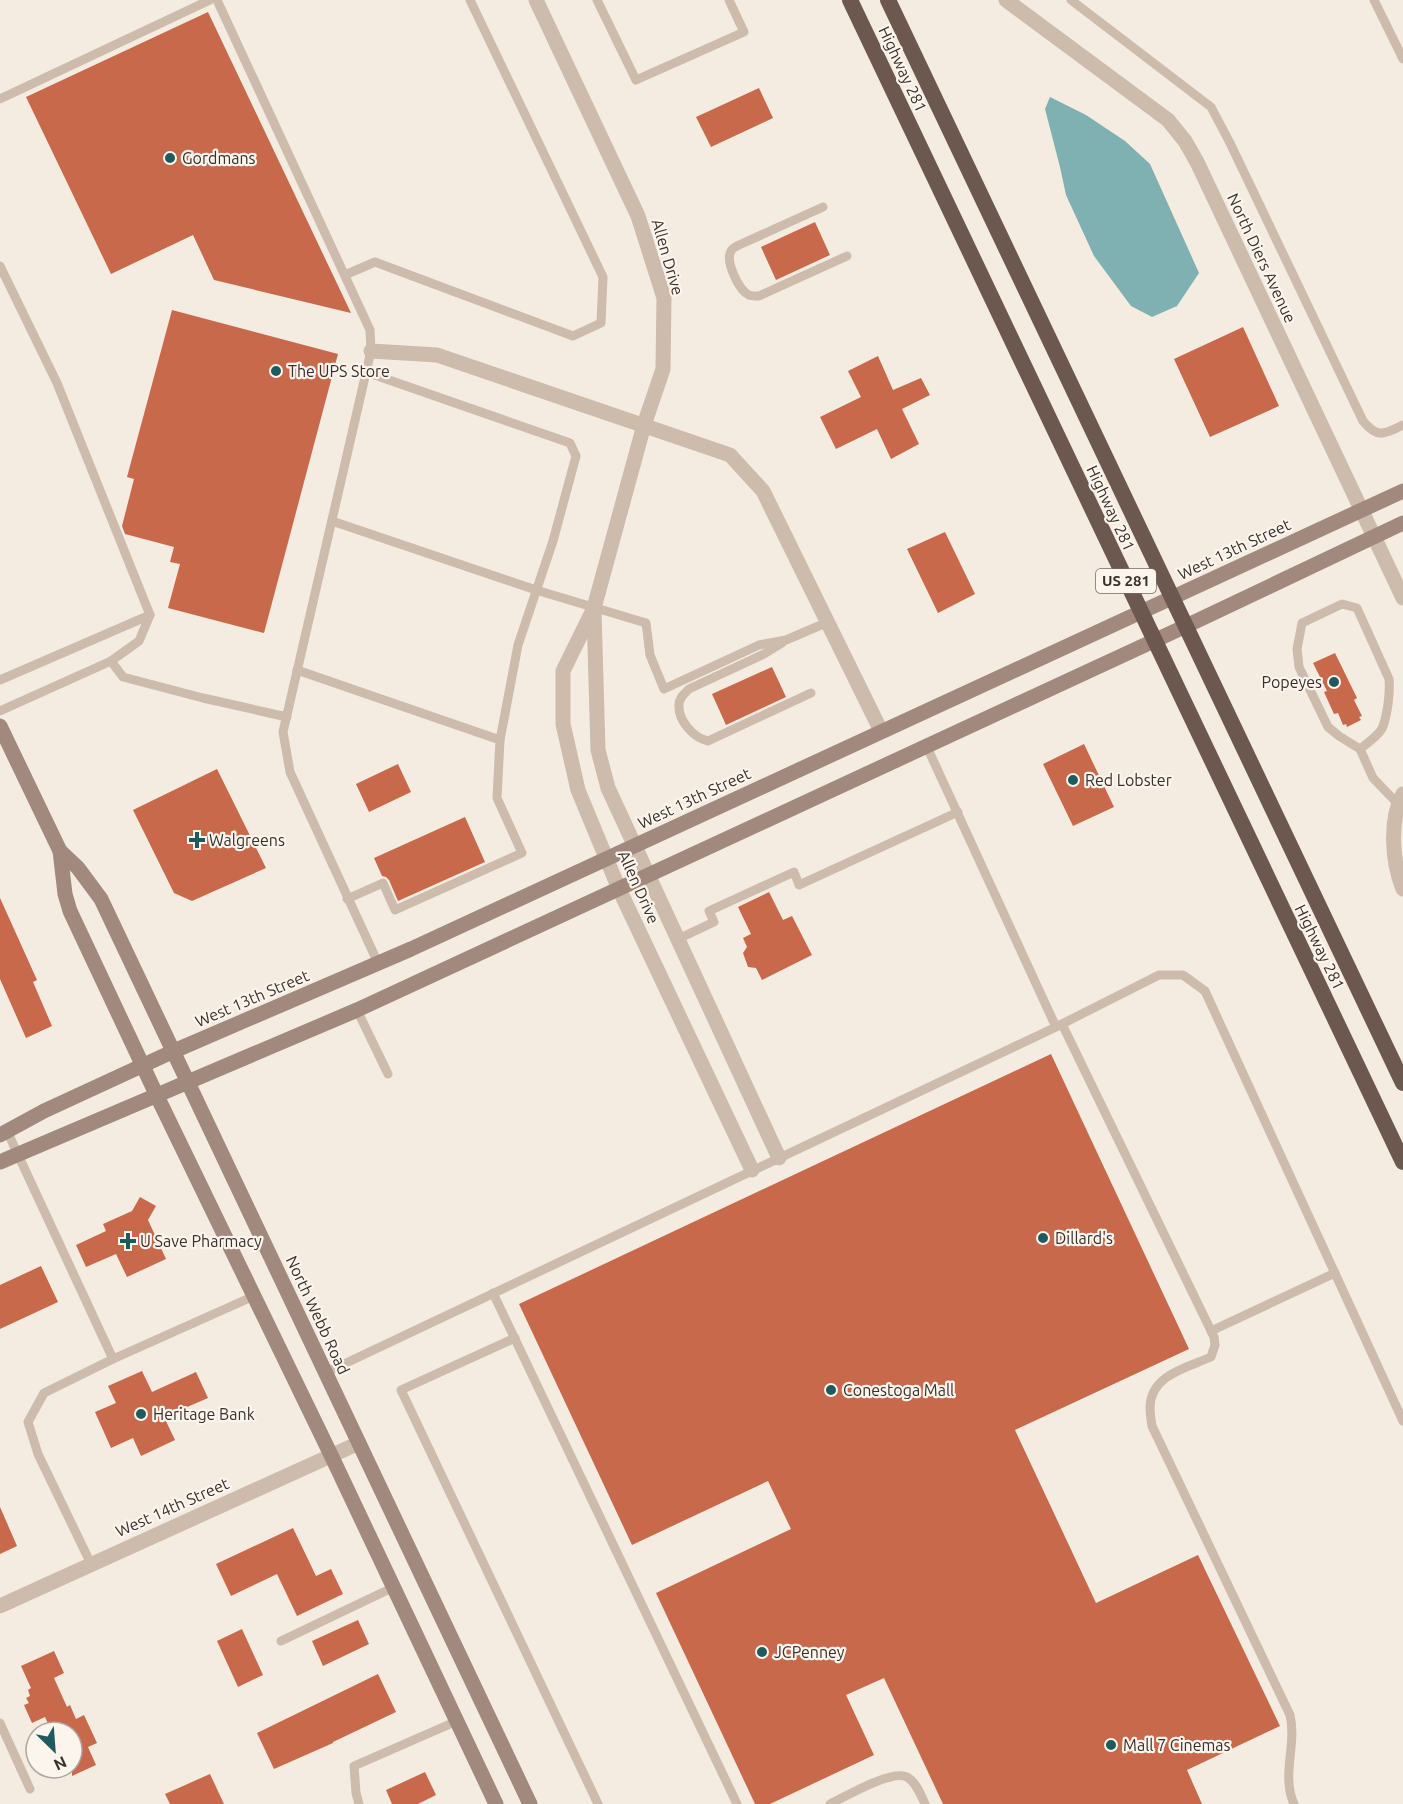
<svg xmlns="http://www.w3.org/2000/svg" width="1403" height="1804" viewBox="0 0 1403 1804" font-family="Ubuntu,sans-serif">
<rect width="100%" height="100%" fill="#f4ebe1"/>
<path fill="#7fb0b2" d="M1050,97l36,18 39,26 25,23 49,109 -22,33 -25,11 -21,-11 -37,-50 -28,-61 -6,-28 -15,-58z"/>
<g fill="#c8694b">
<path d="M208,12l143,301 -137,-33 -21,-45 -82,39 -85,-177z"/>
<path d="M759,88l14,30 -62,29 -15,-30z"/>
<path d="M815,222l15,33 -54,25 -15,-33z"/>
<path d="M172,310l166,44 -74,279 -96,-25 12,-44 -10,-2 4,-15 -49,-13 -3,-8 12,-47 -7,-2z"/>
<path d="M1243,327l36,79 -69,31 -36,-78z"/>
<path d="M878,356l15,34 28,-12 9,17 -28,14 17,35 -28,15 -14,-30 -41,20 -16,-32 41,-20 -13,-26z"/>
<path d="M945,532l30,62 -37,19 -31,-64z"/>
<path d="M1335,653l22,45 -3,2 8,16 -3,1 2,3 -14,7 -1,-3 -3,1 -5,-12 -4,1 -10,-22 3,-1 -14,-28z"/>
<path d="M772,667l14,30 -60,28 -14,-31z"/>
<path d="M1084,744l30,63 -41,19 -30,-62z"/>
<path d="M398,764l13,28 -42,20 -13,-28z"/>
<path d="M217,769l49,99 -74,33 -18,-8 -41,-83z"/>
<path d="M465,817l20,45 -87,39 -9,-21 -3,-3 -4,-1 -8,-18z"/>
<path d="M769,892l14,28 9,-4 20,39 -50,25 -6,-12 -8,-1 -5,-14 4,-6 -4,-9 8,-4 -13,-27z"/>
<path d="M0,898l37,82 -4,2 19,44 -26,12 -26,-59z"/>
<path d="M1051,1054l138,295 -174,81 81,173 102,-48 82,171 -93,44 15,34h-259l-59,-126 -38,17 28,60 -104,49h-15l-99,-211 135,-64 -23,-48 -136,64 -113,-241z"/>
<path d="M140,1197l16,9 -8,14 18,39 -39,18 -11,-23 -30,13 -10,-22 30,-14 -3,-7 29,-13z"/>
<path d="M41,1266l17,36 -58,27v-44z"/>
<path d="M142,1371l10,21 44,-20 12,26 -44,19 11,23 -34,16 -8,-18 -22,10 -16,-36 21,-9 -8,-17z"/>
<path d="M0,1507l17,39 -17,8z"/>
<path d="M293,1528l23,48 15,-7 12,25 -46,22 -20,-42 -46,22 -15,-32z"/>
<path d="M358,1620l11,24 -46,22 -11,-25z"/>
<path d="M242,1629l21,46 -25,12 -21,-46z"/>
<path d="M54,1651l10,22 -10,5 13,29 3,-2 6,14 8,-4 13,28 -9,4 8,18 -24,11v-44h-20l-7,-15 -13,6 -8,-18 5,-2 -3,-5 4,-2 -2,-6 3,-2 -10,-22z"/>
<path d="M378,1674l18,38 -63,30v1l-59,26 -17,-36z"/>
<path d="M425,1772l11,23 -18,9h-26l-6,-14z"/>
<path d="M210,1774l14,30h-54l-5,-10z"/>
</g>
<g fill="none" stroke-linecap="round" stroke-linejoin="round">
<g stroke="#cdbbac" stroke-width="9">
<path d="M217,0l153,330 1,21 -88,381 7,40 88,191"/>
<path d="M597,0l39,80 108,-48 -15,-32"/>
<path d="M1071,0l140,107 19,36 133,278c15,18 21,13 40,4"/>
<path d="M1374,0l29,59"/>
<path d="M0,99l210,-99"/>
<path d="M823,207l-84,38c-2,1 -7,4 -8,6 -6,10 8,40 18,44 2,1 8,1 10,1l88,-40"/>
<path d="M0,266l57,117 93,232 -11,26 -28,20 -111,50"/>
<path d="M345,275l30,-13 198,74 28,-13 2,-46 -133,-277"/>
<path d="M332,521l204,69 110,33 4,32 14,34 95,-44 27,-5 42,-18"/>
<path d="M782,643l-18,11 -75,35c-5,5 -10,9 -10,16 -1,16 15,33 29,36l103,-48"/>
<path d="M111,661l12,16 80,21 84,19"/>
<path d="M297,670l203,70 18,-95 35,-104 23,-85 -6,-13 -204,-71"/>
<path d="M0,680l150,-65"/>
<path d="M927,747l129,280"/>
<path d="M1360,749c22,-17 24,-17 28,-45 1,-8 2,-16 1,-25l-32,-71 -15,-4 -40,19 -5,26 2,18 29,60 11,9 21,13 13,29 25,26"/>
<path d="M347,899l36,-16 12,27 127,-57 -25,-55 3,-58"/>
<path d="M678,939l36,-17 -5,-11 85,-39 5,13 159,-73"/>
<path d="M357,1010l31,64"/>
<path d="M1062,1024l152,313 1,8 -4,12c-25,11 -60,18 -61,50 0,6 1,13 2,19l138,289c7,30 -9,60 4,89"/>
<path d="M7,1131l106,228"/>
<path d="M493,1293l244,511"/>
<path d="M1211,1331l124,-58"/>
<path d="M515,1338l-114,52 197,414"/>
<path d="M325,1373l731,-346 103,-52h24l22,16 198,430"/>
<path d="M91,1564l-53,-110 -10,-32 16,-29 69,-34 141,-63"/>
<path d="M281,1641l113,-54"/>
<path d="M0,1723l30,66"/>
<path d="M359,1804l-3,-11 -2,-27 103,-45"/>
<path d="M830,1804c15,-7 62,-35 77,-27 9,5 14,18 18,27"/>
</g>
<g stroke="#cdbbac" stroke-width="15">
<path d="M536,0l102,216 26,82 -1,71 -19,56 -50,183 -31,63v53l15,66 41,99 133,281"/>
<path d="M1006,0l162,120 17,21 12,21 206,436"/>
<path d="M371,351l66,4 293,100 33,36 118,240"/>
<path d="M594,611l4,139 10,38 171,370"/>
<path d="M1403,794c-14,26 -11,68 0,95"/>
<path d="M0,1606l359,-163"/>
</g>
<g stroke="#a18a7d" stroke-width="15">
<path d="M0,726l60,125 5,43 5,17 87,185 174,359 165,349"/>
<path d="M60,851l18,17 23,31 429,905"/>
<path d="M0,1135l44,-24 130,-60 237,-102 992,-458"/>
<path d="M0,1162l357,-152 829,-384 217,-103"/>
</g>
<g stroke="#6c584f" stroke-width="16">
<path d="M850,0l553,1162"/>
<path d="M888,0l515,1083"/>
</g>
</g>
<g fill="#1f5a5e" stroke="#fbf5ee" stroke-width="2">
<circle cx="170" cy="158" r="6"/>
<circle cx="276" cy="371" r="6"/>
<circle cx="1334" cy="682" r="6"/>
<circle cx="1073" cy="780" r="6"/>
<path d="M194 831h6v6h6v6h-6v6h-6v-6h-6v-6h6z"/>
<circle cx="1043" cy="1238" r="6"/>
<path d="M125 1232h6v6h6v6h-6v6h-6v-6h-6v-6h6z"/>
<circle cx="831" cy="1390" r="6"/>
<circle cx="141" cy="1414" r="6"/>
<circle cx="762" cy="1652" r="6"/>
<circle cx="1111" cy="1745" r="6"/>
</g>
<g text-anchor="middle" stroke-width="4.5" stroke-linejoin="round" paint-order="stroke">
<rect fill="#fbf5ee" stroke="#756b66" stroke-width="1.5" x="1096" y="569" width="60" height="24" rx="4.5"/>
<g font-size="15" font-weight="bold" fill="#3b302b">
<text x="1126" y="586">US 281</text>
</g>
<g font-size="16" fill="#3b302b" stroke="#fbf5ee">
<text transform="translate(903 69) rotate(65)" y="6">Highway 281</text>
<text transform="translate(668 257) rotate(74)" y="6">Allen Drive</text>
<text transform="translate(1262 258) rotate(65)" y="6">North Diers Avenue</text>
<text transform="translate(1111 508) rotate(65)" y="6">Highway 281</text>
<text transform="translate(1234 549) rotate(-25)" y="6">West 13th Street</text>
<text transform="translate(694 798) rotate(-25)" y="6">West 13th Street</text>
<text transform="translate(639 887) rotate(66)" y="6">Allen Drive</text>
<text transform="translate(1320 947) rotate(64)" y="6">Highway 281</text>
<text transform="translate(252 998) rotate(-23)" y="6">West 13th Street</text>
<text transform="translate(318 1315) rotate(65)" y="6">North Webb Road</text>
<text transform="translate(172 1507) rotate(-24)" y="6">West 14th Street</text>
</g>
<g font-size="16" fill="#3b302b" stroke="#fbf5ee" text-anchor="start">
<text x="182" y="164">Gordmans</text>
<text x="288" y="377">The UPS Store</text>
<text x="1322" y="688" text-anchor="end">Popeyes</text>
<text x="1085" y="786">Red Lobster</text>
<text x="209" y="846">Walgreens</text>
<text x="1055" y="1244">Dillard's</text>
<text x="140" y="1247">U Save Pharmacy</text>
<text x="843" y="1396">Conestoga Mall</text>
<text x="153" y="1420">Heritage Bank</text>
<text x="774" y="1658">JCPenney</text>
<text x="1123" y="1751">Mall 7 Cinemas</text>
</g>
</g>
<g transform="translate(54 1750) rotate(155)"><circle r="28" fill="#fbf5ee" stroke="#aea6a0" stroke-width="1.5"/>
<path d="M0-4.5L10 22L0 15L-10 22Z" fill="#1f5a5e"/>
<text y="-9" font-size="16" font-weight="bold" text-anchor="middle" fill="#3b302b">N</text>
</g>
</svg>
